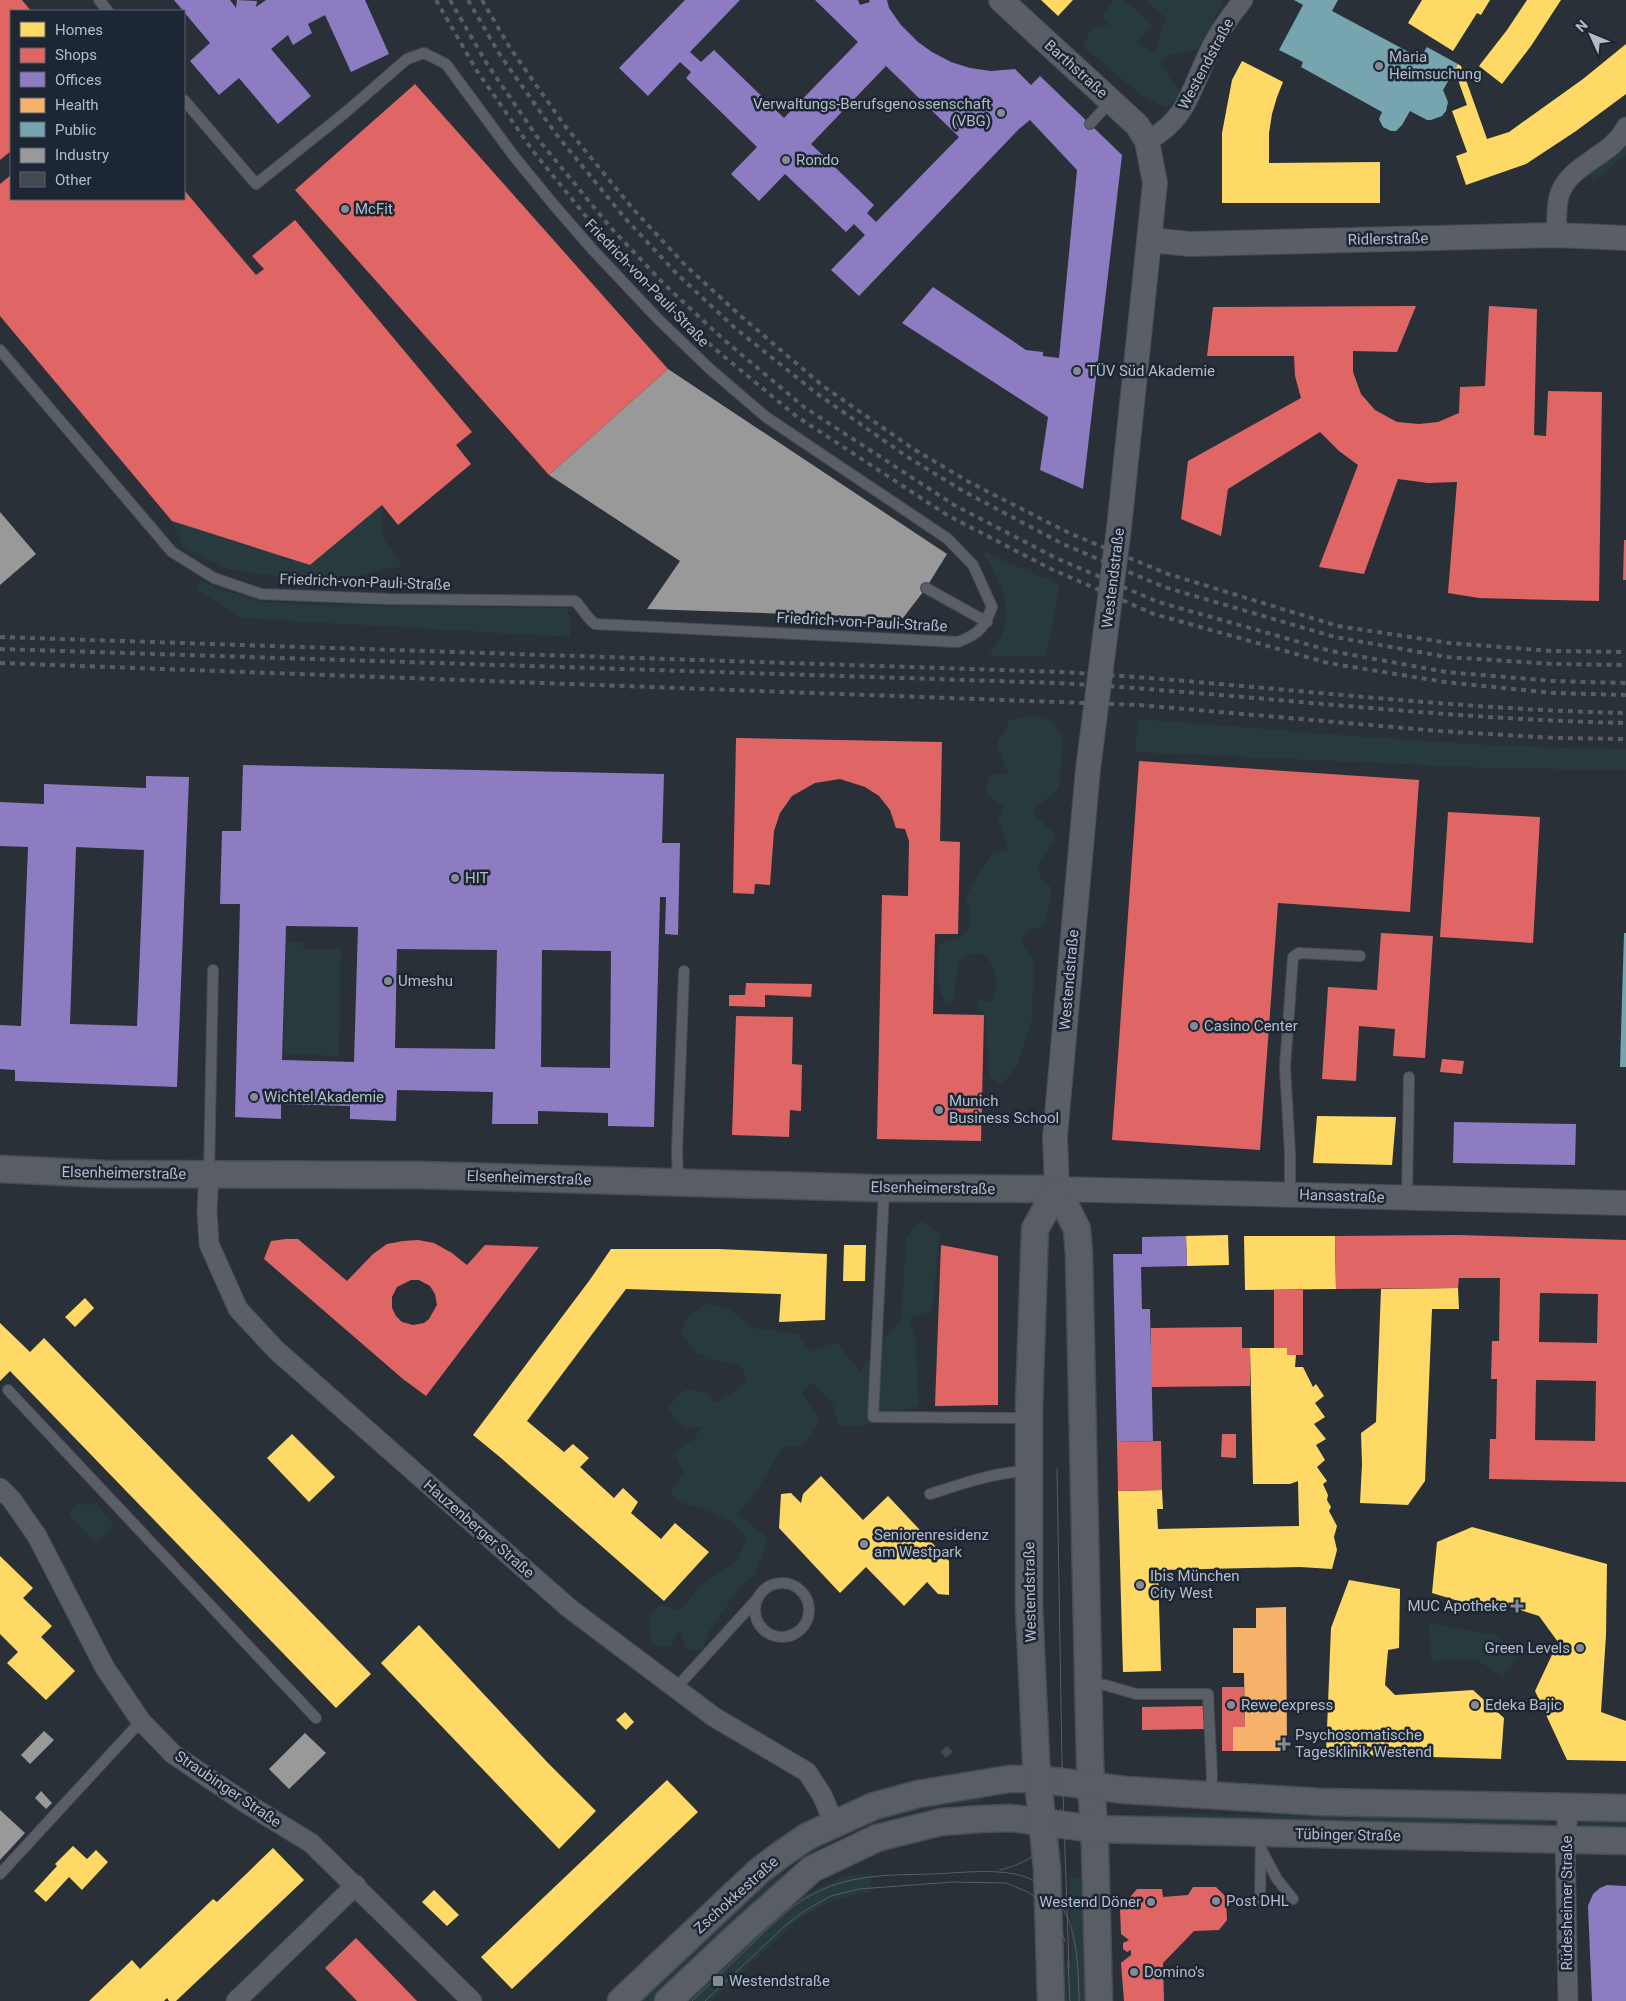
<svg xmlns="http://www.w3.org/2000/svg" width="1626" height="2001" viewBox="0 0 1626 2001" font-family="Roboto,sans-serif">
<rect width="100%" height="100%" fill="#2a3038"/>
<g fill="#273a3e">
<path d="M1114,0h10l28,25 -14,17 14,12c10,-8 6,-25 15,-35l-21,-19h77l-21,49 -33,6 -9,9 21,29 -15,15 -25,-13 -58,-49 8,-17 19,-4 -9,-9z"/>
<path d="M1626,145v10l-32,26 -5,-7z"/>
<path d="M382,505v31l21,31 -14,1 -38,10 -88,-3 -39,-7 -42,-22 -10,-25 138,44z"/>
<path d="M982,551l78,34 -14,72 -57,-1c6,-10 16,-24 17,-36 2,-25 -11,-49 -24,-69z"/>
<path d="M199,580l26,11 39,11 51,3 252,3 3,10v19l-328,-19 -46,-29z"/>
<path d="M1029,715l23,6 11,17 -4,50 -26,22 4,7 17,17v6l-15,23 1,14 12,11 -6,36 -21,9 -4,10 13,16 -2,60 -15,47 -16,19 -12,-8 -4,-63 -9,-6 3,-9 12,3c8,-20 8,-33 -9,-49l-17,3 -7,5 -4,39 -5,4c-17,-16 -11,-39 -10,-59l6,-5h11l12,-9 3,-21 -6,-12 26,-44 18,-4 -11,-29 6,-14 -18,-14 3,-18 19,-2 -12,-28 14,-25z"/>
<path d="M1138,719c163,12 325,29 488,30v21l-136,-2 -355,-16z"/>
<path d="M286,942h17v7h38l-2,107 -56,-2z"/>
<path d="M920,1221l20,11 -8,78 -23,9 7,19 2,68 -9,2 -44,18 -26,1 -7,-25 -20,-20 -10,10 18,30 -18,25 -19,-1 -25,43 -20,25 30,25 -13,37 -14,9 -30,44 -10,22 -16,-3 -6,-17 -9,16 -19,-3 -2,-31 13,-8 18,6 20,-25 37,-26 10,-22 -13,-15 -23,-11 -30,-10 -11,-9 14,-20 -10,-20 21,-15 7,-12 -18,4 -16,-22 16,-19 23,3 7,11 20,-11 13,-11 -6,-15 -23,-5 -22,-8 -15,-21 8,-17 17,-11 22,4 24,20 46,6 12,18 26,-10 24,30 22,-31 19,-20 5,-83z"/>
<path d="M95,1501l19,25 -18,17 -24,-25 -3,-5 10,-10 11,3z"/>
<path d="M1428,1623l67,12 25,18 -17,24 -26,-17 -45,1z"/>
<path d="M982,1797v5c-59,4 -114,18 -165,48 -11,6 -23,12 -32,21 -6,5 -9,13 -13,19l-117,111h-18l139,-131 55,-34 79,-30z"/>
<path d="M1548,1811v19l-393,-12v-5l189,4 10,-2z"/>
<path d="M1585,1819l41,1v12l-45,-3 -1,-4z"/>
<path d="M871,1873v20c-31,3 -52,12 -77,30l-82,78h-26l91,-86 25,-19 42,-20z"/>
<path d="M1084,1877l1,124h-23l5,-6 -1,-32 6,-2 -3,-83z"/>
</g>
<g fill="#ffd966">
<path d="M1041,0h32l-15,16z"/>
<path d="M1422,0h68l-9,15 -4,-2 -24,38 -45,-28z"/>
<path d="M1527,0h34l-30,46 -29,38 -23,-18 28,-36z"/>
<path d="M1626,44v50l-50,37 -50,33 -60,21 -10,-29 11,-4 -15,-41 15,-6 -10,-28 -5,-3 6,-10 3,2 26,73 22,-7 74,-53z"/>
<path d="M1242,61l41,21 -6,15 -5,17 -3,19v30l111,-1v41h-158v-70l10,-53z"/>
<path d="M1317,1116l79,1 -4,48 -79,-2z"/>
<path d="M1228,1235l1,30 -42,1 -1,-30z"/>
<path d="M1244,1236h91l1,53 -91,1z"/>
<path d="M844,1245h22l-1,36h-22z"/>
<path d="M611,1249h107l109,5 -2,66 -46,2 2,-28 -155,-5 -99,132 37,31 9,-8 16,14 -9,9 34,31 9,-10 15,14 -7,11 30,26 14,-16 34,29 -45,49 -163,-143 -28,-23 116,-154z"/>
<path d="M1458,1288l1,21h-27l-7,172 -17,24 -48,-2 2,-39 -1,-31 15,-11 5,-133z"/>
<path d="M85,1298l9,10 -19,19 -10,-10z"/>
<path d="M0,1323l30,29 14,-14 327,336 -35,34 -326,-337 -10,10z"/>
<path d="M1250,1348h37v7h9l-1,12h8l10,20 3,-3 8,12 -9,7 10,14 -11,7 12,15 -10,6 9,15 -8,7 10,14 -4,3 5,11 -1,5 4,7 -2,4 8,15 -3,11 3,13 -5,19 -32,-2 -142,3 3,101 -38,1 -5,-181 44,-1 1,19h-6l1,20 141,-3 -1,-45 -8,3h-37z"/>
<path d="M292,1434l43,43 -26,25 -42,-44z"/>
<path d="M821,1476l42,44 25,-24 61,65v34l-11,-1 -11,-12 -23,24 -38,-39 -26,26 -61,-65 2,-34 10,-1 10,10 2,-9z"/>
<path d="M1472,1527l135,37 -1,71 -5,77 25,9v40l-59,-1 -32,-69 23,-49 -19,-26 -37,-12 -7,8 -63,-19 5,-51z"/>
<path d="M0,1556l33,32 -10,10 29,28 -11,11 34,34 -29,29 -39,-37 11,-11 -18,-18z"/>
<path d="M1349,1580l51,9 -1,59 -11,2 -3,35 10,10 78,-5 31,28 -3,41 -175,-5 5,-126z"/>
<path d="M419,1625l129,138 48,48 -37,38 -178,-186z"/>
<path d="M625,1712l9,10 -8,8 -10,-10z"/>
<path d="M667,1780l31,32 -186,177 -31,-32z"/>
<path d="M73,1846l14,13 9,-9 12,12 -26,28 -13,-13 -23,25 -12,-11 23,-25 -2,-2z"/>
<path d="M273,1848l31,32 -128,121h-7l-2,-3 -3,3h-75l43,-41 8,9 73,-70 4,3z"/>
<path d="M434,1890l25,25 -12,11 -25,-24z"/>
</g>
<g fill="#e06666" fill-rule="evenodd">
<path d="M0,0h22l9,11h-20v140l-11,9z"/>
<path d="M415,84l253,285 -119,106 -254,-285z"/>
<path d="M11,175v24h173v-9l72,85 8,-6 -12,-13 43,-36 177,212 -16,13 15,19 -73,61 -16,-20 -72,60 -138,-44 -172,-205v-132z"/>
<path d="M1416,306l-19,46 -44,-1v21l8,22 14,16 22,12 22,2 19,-2 21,-9 1,-26 25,-1 4,-80 48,3 -3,126 12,1 2,-45 54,1 -3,209 -120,-3 -31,-5 9,-111 -29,1 -30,-4 -34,95 -45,-7 39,-102 -19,-14 -19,-19 -92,57 -7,47 -40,-17 7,-58 113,-63 -6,-22 -1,-20h-87l6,-49z"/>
<path d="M1624,540h2v40h-3z"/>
<path d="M736,738l206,4 -2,99 20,1 -2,92h-23l-2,80 51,1 -3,126 -104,-2 5,-244 26,1 1,-55 -4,-12 -9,-1 -6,-18 -11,-14 -14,-9 -25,-8 -25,4 -23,13 -12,17 -6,18 -4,54 -15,-1 -1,10 -21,-1z"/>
<path d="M1139,761l280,19 -9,132 -132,-9 -18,247 -148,-10z"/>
<path d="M1448,812l92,5 -7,126 -93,-6z"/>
<path d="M1381,933l52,3 -8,122 -32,-2 2,-27 -36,-3 -3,55 -34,-2 6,-92 49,3z"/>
<path d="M746,983l66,1 -1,13 -46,-2v12l-36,-1v-11h16z"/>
<path d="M736,1016l57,1 -1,47 10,1 -1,46 -11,-1 -1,27 -57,-2z"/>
<path d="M1442,1059l22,2 -2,13 -22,-2z"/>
<path d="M1458,1235l168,5v242l-137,-3 1,-40h6l1,-60h-6l1,-38h7l1,-63h-41l-1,10 -122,1 -1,-53zM1540,1293l58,1 -1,49 -58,-1zM1536,1380l60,1 -1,60 -60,-1z"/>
<path d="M286,1239h12l49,42 26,-27 14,-10 16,-3 15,-1 16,3 18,10 15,12 18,-20 54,2 -113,149 -23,-17 -139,-120 7,-18zM411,1280h8l11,6 5,8 2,11 -8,14 -5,4 -11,2 -11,-3 -6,-6 -4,-8v-11l5,-10z"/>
<path d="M941,1245l57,11v149l-63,1z"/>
<path d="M1274,1290h29v65h-16v-7h-13z"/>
<path d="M1242,1327v21h8v38l-99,1v-59z"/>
<path d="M1222,1434h14v24l-15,-1z"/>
<path d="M1161,1441l1,49 -44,1 -1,-49z"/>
<path d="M1222,1687h22l1,40h-12v24h-11z"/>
<path d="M1205,1706v23l-63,1v-23z"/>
<path d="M1193,1887h23l10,10 1,23 -8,10 -25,1 -31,32 1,38h-40l-3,-38 10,-8v-5l-4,2 -4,-3v-6l6,-3 -8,-6 -1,-25 17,-20h25l1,8 25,-2z"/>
<path d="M356,1938l61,63h-60l-32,-33z"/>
</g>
<g fill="#8e7cc3" fill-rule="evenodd">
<path d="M174,0h56l6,8 1,-8 20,1 -1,6 10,-7h99l24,54 -38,18 -26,-57 -17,9 4,9 -19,12 -5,-10 -17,14 40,47 -33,28 -39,-46 -20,17 -29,-34 20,-18z"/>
<path d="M685,0h55l-50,52 11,10 13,-12 70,68 74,-76 -43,-42h43l2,5 10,-3 -1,-2h18l2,8 12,17 17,17 14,10 19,10 19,6 21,3 24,-2 16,16 9,-9 82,79 -39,334 -43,-19 8,-53 -146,-94 31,-36 93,63 17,2v4l16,2 18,-188 -47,-50 -11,9 -160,167 -28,-26 34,-35 -11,-11 -8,8 -61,-58 -26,27 -28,-27 26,-27 -71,-69 5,-6 -11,-10 -32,34 -29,-28zM886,66l73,71 -83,85 -9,-9 7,-8 -63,-61z"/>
<path d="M243,765l421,9 -2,69h18l-2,92 -13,-1 1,-37h-6l-6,230 -46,-1v-13l-70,-2v13h-46l1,-32 -96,-2 -1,31 -46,-2v-13l-69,-2v15l-46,-2 5,-213h-20l2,-73h19zM286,926l72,1 -4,135 -72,-2zM397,949l100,1 -2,99 -100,-1zM542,950l69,1 -1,117 -69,-1z"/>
<path d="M146,776l43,1 -12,310 -162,-6v-11l-15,-1v-44l21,1 7,-179 -28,-1v-44l44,2v-20l102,4zM76,847l68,3 -7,176 -67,-2z"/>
<path d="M1454,1122l122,2 -1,41 -122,-2z"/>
<path d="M1186,1236l1,30 -46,1 1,42h8l3,132 -36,1 -4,-188h29v-17z"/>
<path d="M1607,1885l19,1v115h-34l-4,-95 5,-12 7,-6z"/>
</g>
<path fill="#f6b26b" d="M1286,1607l1,144h-54v-24h12l-1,-54h-11v-45h23v-20z"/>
<g fill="#76a5af">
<path d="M1294,0h44l-6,11 88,47 7,-11 31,17 -15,26 5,12 -2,9 -4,5 -11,4h-4l-17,-9 -8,14 -6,6h-5l-8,-4 -4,-8 3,-7 -81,-45 2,-5 -24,-12 24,-45z"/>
<path d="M1624,933h2v134h-6z"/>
</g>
<g fill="#999">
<path d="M668,369l279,185 -21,34 -23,30 -256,-9 33,-48 -131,-86z"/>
<path d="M0,512l36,42 -36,31z"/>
<path d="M44,1731l10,9 -24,24 -9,-9z"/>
<path d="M305,1733l21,20 -37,36 -20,-20z"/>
<path d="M41,1791l11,12 -6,6 -11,-11z"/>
<path d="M0,1810l25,23 -25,27z"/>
</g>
<path fill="#444950" d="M947,1746l6,6 -7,6 -6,-6z"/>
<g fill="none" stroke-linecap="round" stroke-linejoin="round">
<defs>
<g id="service">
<path d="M99,0l9,11"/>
<path d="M1090,124l21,-23"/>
<path d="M0,350l172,202 42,26 47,16 127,5 187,2c8,8 11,16 20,23l363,18c21,-8 26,-14 34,-35l-19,-42 -25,-26 -182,-122 -56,-48 -51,-49 -67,-71 -39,-45 -40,-49 -67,-91 -22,-11 -17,6 -61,53 -90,72 -72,-84"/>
<path d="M926,588l61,34"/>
<path d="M209,1174l4,-204"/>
<path d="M678,1181l-1,-31 7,-179"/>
<path d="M884,1189l-11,228 155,1"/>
<path d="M1290,1195v-42l-5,-86 8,-110 6,-4 61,3"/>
<path d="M1407,1198l2,-121"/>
<path d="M8,1390l308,328"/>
<path d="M930,1494c32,-10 64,-22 98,-23"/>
<circle cx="782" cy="1610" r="27"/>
<path d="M1089,1684l16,1 31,9h72l4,81 -1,19"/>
<path d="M676,1688l82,-90"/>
<path d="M1261,1849l16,30 16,20"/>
<path d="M0,1874l141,-153"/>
<path d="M1260,1901l1,-67"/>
</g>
<g id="minor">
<path d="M1147,141c40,-21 44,-52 62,-89 9,-19 21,-36 34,-52"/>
<path d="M1556,235c1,-12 0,-27 3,-39 10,-33 53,-39 67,-69"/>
<path d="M209,1175l-2,35 2,34 29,65 38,41 293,258 145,109 93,55 15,23 12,28"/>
<path d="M0,1488l12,12 25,36 68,132 36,53 32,33 71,48 67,41 161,158"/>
<path d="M236,2001l120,-116"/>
<path d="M1568,2001l-3,-162 4,-33"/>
</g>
<g id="tertiary">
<path d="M1001,0l136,125 10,16 8,42 -36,345 -31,241 -33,368 2,52 569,14"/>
<path d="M1149,240l41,4 366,-9 70,3"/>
</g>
<g id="secondary">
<path d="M0,1169l106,5 314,1 451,13 186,1"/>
<path d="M1057,1189l20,40 2,26 11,509 5,83 4,154"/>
<path d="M621,2001l138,-130 21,-16 28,-19 66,-30 44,-12 91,-15h29l87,11 196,12 305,6"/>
<path d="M668,2001l69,-65 75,-67 65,-31 64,-16 39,-3 31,-1 83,11 532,12"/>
<path d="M1051,2001l-4,-132 -11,-109 -7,-154v-199l6,-178 22,-40"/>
</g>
</defs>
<use href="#service" stroke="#484c53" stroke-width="12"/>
<use href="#minor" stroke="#484c53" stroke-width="21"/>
<use href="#tertiary" stroke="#484c53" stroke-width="26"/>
<use href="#secondary" stroke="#484c53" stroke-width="29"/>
<use href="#service" stroke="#5a5e66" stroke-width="10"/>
<use href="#minor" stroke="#5a5e66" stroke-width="19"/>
<use href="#tertiary" stroke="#5a5e66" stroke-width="24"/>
<use href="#secondary" stroke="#595d64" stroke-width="26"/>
<g stroke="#595d64" stroke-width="1">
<path d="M1057,1469l5,293 7,206"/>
<path d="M1000,1870c35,-8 52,-26 61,-61"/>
<path d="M1068,1961l2,40"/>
<path d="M692,2001c21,-20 42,-40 63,-60 19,-18 38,-38 62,-49 36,-18 76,-17 115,-18 27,-1 56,-5 83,0 62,14 63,77 64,127"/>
<path d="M705,2001l81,-76 20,-15 25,-14 28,-7 93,-7 54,1 22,9 16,12 14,19 7,18"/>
</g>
<g stroke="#595d64" stroke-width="4" stroke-dasharray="5 5" stroke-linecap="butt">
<path d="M436,0l41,71 56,80 69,85 54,57 59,56 81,67 151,99 104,54 103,45 174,49 117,19 108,11 73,2"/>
<path d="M450,0l37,64 55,80 69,84 54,57 58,54 81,68 150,98 102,53 102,44 173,49 115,21 107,9 73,2"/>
<path d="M468,0l32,55 56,79 68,83 53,57 58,54 81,65 90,63 57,35 100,53 101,43 171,50 112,20 106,7 73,1"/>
<path d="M482,0l28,48 55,78 68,83 53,57 57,52 80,68 89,62 57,34 100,51 99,41 170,52 111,17 103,8 74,1"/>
<path d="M0,637l1061,35c189,11 376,37 565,41"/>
<path d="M0,649l1059,34c189,11 377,36 567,40"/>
<path d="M0,663l1139,42 300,26 116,7 71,1"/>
</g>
</g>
<g fill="#848b96" stroke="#1d2633" stroke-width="2">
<circle cx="1379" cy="66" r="5"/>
<circle cx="1001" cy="113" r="5"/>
<circle cx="786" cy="160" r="5"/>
<circle cx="345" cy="209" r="5"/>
<circle cx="1077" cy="371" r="5"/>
<circle cx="455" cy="878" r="5"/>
<circle cx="388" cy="981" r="5"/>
<circle cx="1194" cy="1026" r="5"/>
<circle cx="254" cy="1097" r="5"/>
<circle cx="939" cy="1110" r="5"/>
<circle cx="864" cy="1544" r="5"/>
<circle cx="1140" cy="1585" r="5"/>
<path d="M1514.5 1598.5h5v5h5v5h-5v5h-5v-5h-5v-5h5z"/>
<circle cx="1580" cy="1648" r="5"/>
<circle cx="1231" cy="1705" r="5"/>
<circle cx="1475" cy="1705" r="5"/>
<path d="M1281.5 1736.5h5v5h5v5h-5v5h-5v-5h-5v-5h5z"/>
<circle cx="1216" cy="1901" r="5"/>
<circle cx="1151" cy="1902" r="5"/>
<circle cx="1134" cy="1972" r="5"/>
<rect x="712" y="1975" width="12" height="12" rx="2.5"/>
</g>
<g text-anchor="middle" stroke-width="5" stroke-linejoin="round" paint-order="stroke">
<g font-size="15" fill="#b4bcc9" stroke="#1d2633" text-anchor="start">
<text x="1389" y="62">Maria<tspan x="1389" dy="17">Heimsuchung</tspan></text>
<text x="991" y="109" text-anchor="end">Verwaltungs-Berufsgenossenschaft<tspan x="991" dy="17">(VBG)</tspan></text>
<text x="796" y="165">Rondo</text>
<text x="355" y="214">McFit</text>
<text x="1087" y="376">TÜV Süd Akademie</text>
<text x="465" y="883">HIT</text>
<text x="398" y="986">Umeshu</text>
<text x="1204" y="1031">Casino Center</text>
<text x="264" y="1102">Wichtel Akademie</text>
<text x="949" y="1106">Munich<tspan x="949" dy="17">Business School</tspan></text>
<text x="874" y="1540">Seniorenresidenz<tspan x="874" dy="17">am Westpark</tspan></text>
<text x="1150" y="1581">Ibis München<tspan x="1150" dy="17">City West</tspan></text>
<text x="1507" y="1611" text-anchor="end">MUC Apotheke</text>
<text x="1570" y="1653" text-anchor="end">Green Levels</text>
<text x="1241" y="1710">Rewe express</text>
<text x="1485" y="1710">Edeka Bajic</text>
<text x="1295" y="1740">Psychosomatische<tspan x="1295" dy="17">Tagesklinik Westend</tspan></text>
<text x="1226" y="1906">Post DHL</text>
<text x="1141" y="1907" text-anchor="end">Westend Döner</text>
<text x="1144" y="1977">Domino's</text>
<text x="729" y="1986">Westendstraße</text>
</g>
<g font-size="15" fill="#b4bcc9" stroke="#1d2633">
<text transform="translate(1206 64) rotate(-62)" y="5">Westendstraße</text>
<text transform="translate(1076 69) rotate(42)" y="5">Barthstraße</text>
<text transform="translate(1388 239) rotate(-1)" y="5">Ridlerstraße</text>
<text transform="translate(647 283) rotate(46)" y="5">Friedrich-von-Pauli-Straße</text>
<text transform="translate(1113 578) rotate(-83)" y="5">Westendstraße</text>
<text transform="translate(365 582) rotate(2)" y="5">Friedrich-von-Pauli-Straße</text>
<text transform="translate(862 622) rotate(3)" y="5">Friedrich-von-Pauli-Straße</text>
<text transform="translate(1069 980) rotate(-85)" y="5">Westendstraße</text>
<text transform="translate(124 1173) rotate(1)" y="5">Elsenheimerstraße</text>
<text transform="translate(529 1178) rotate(2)" y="5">Elsenheimerstraße</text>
<text transform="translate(933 1188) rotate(1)" y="5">Elsenheimerstraße</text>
<text transform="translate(1342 1196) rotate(2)" y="5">Hansastraße</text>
<text transform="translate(479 1529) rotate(41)" y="5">Hauzenberger Straße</text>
<text transform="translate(1030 1592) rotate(-91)" y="5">Westendstraße</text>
<text transform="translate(228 1789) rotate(34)" y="5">Straubinger Straße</text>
<text transform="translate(1348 1835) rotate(1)" y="5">Tübinger Straße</text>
<text transform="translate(736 1895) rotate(-42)" y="5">Zschokkestraße</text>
<text transform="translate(1567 1903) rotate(-90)" y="5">Rüdesheimer Straße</text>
</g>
</g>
<rect x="10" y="10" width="175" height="190" fill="#1d2633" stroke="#59626f"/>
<rect x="20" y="22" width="25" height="15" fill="#ffd966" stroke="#59626f"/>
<text x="55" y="35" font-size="15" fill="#b4bcc9">Homes</text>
<rect x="20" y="48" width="25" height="15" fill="#e06666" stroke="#59626f"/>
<text x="55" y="60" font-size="15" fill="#b4bcc9">Shops</text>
<rect x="20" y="72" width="25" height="15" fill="#8e7cc3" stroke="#59626f"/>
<text x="55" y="85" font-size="15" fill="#b4bcc9">Offices</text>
<rect x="20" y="98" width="25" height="15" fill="#f6b26b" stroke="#59626f"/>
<text x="55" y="110" font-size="15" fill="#b4bcc9">Health</text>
<rect x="20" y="122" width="25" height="15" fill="#76a5af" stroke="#59626f"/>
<text x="55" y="135" font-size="15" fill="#b4bcc9">Public</text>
<rect x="20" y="148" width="25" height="15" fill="#999999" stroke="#59626f"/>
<text x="55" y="160" font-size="15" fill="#b4bcc9">Industry</text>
<rect x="20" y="172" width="25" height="15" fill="#444950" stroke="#59626f"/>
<text x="55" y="185" font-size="15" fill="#b4bcc9">Other</text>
<g transform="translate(1591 35) rotate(314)" stroke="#1d2633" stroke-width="4" paint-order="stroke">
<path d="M0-4L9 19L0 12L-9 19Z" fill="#b4bcc9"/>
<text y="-8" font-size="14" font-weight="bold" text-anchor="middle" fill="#b4bcc9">N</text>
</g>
</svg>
